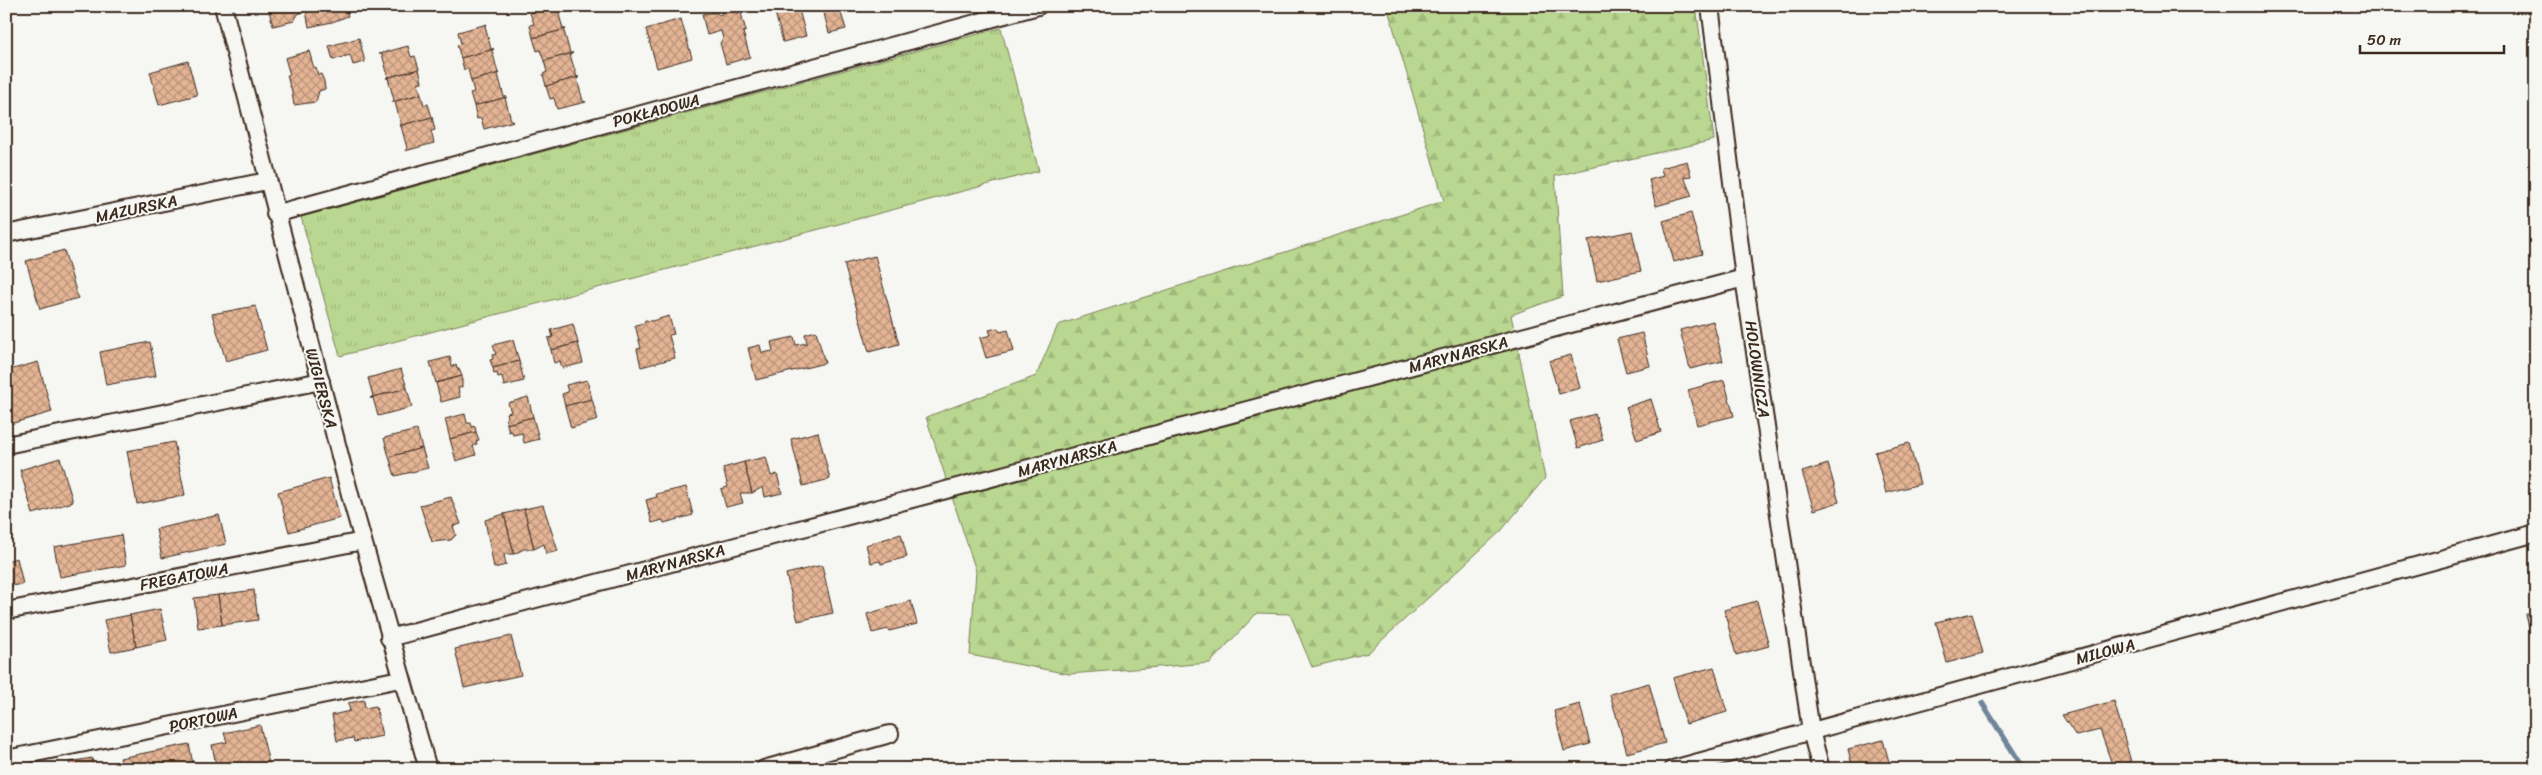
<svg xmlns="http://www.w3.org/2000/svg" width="2542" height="775" viewBox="0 0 2542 775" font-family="Sriracha,sans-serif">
<defs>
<pattern id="grass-tufts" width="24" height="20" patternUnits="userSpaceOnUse" patternTransform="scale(1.25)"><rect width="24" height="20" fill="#b9d790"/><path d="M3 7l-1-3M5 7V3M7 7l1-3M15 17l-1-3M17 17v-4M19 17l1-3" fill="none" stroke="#a0b97c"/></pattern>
<pattern id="forest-firs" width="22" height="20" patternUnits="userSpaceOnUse" patternTransform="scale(1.25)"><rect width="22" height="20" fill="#b9d790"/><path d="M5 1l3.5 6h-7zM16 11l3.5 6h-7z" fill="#a0b97c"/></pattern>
<pattern id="building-cross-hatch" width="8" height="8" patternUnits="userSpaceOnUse" patternTransform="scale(1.25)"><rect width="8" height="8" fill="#e4b495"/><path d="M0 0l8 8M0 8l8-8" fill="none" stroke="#ba9379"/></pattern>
</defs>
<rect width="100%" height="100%" fill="#f6f6f2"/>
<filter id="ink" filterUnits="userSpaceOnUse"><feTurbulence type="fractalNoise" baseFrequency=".02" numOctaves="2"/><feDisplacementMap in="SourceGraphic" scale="10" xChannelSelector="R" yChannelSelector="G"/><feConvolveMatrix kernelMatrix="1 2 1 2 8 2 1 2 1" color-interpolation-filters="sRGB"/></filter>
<g filter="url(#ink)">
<path fill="url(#grass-tufts)" stroke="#7a8057" d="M1001,28l38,143 -699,185 -39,-139z"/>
<path fill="url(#forest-firs)" stroke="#7a8057" d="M1387,6h309l18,134 -159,36 8,120 -52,19 34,163 -44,53 -133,122 -56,14 -22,-53 -33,-1 -47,50 -141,11 -99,-19 6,-84 -50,-154 110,-41 22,-51 386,-124z"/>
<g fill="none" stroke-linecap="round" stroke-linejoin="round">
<path stroke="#6f859a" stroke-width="5.5" d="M1982,703l42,66"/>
</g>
<g fill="url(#building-cross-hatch)" stroke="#3b2a1e">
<path d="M273,6h72l3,10 -16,6 -23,5 -3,-16 -8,3 -4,7 -21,5 -5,-19z"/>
<path d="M554,6h6l-3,1 6,22h3l-33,9 -3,-13 4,-1 -4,-11z"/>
<path d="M720,6h16l2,8 3,-1 5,18 -3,1 7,25 -24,7 -6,-21 3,-4 -2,-8 -14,4 -5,-21 14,-2 3,3 3,-1z"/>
<path d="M777,6h21l8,30 -23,6 -8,-29 4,-1z"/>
<path d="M822,6h24l-5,7 5,16 -17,4z"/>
<path d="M681,19l11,39 -35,10 -11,-39z"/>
<path d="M487,24l-2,2 6,23h3l-33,9 -4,-13 4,-1 -3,-12z"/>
<path d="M566,29l-2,2 6,22h3l-29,8 -4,-11 -3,1 -4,-13z"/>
<path d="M359,38l6,24 -12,3 -3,-10 -17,5 -4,-14z"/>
<path d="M408,46l3,11 4,-1 4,13 -33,9 2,-2 -6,-22h-3z"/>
<path d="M494,49l-2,1 6,23h2l-29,8 -3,-12 -4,1 -3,-12z"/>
<path d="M309,51l5,17 2,-1 2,8 3,-1 3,7 1,8 -6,2 -3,11 -22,3 -3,-18h-1l-3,-12h3l-5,-17z"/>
<path d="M573,53l-3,2 7,22h2l-33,9 -3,-12 4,-2 -3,-11z"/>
<path d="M188,61l9,34 -38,10 -9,-33z"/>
<path d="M419,69l3,13 -4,1 3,11 -29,8 2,-2 -6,-22h-2z"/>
<path d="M500,73l-2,1 6,23h3l-33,9 -4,-13 4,-1 -3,-11z"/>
<path d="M579,77l-2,2 6,22 3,1 -29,7 -3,-11 -4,1 -4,-13z"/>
<path d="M421,94l3,11 4,-1 4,13 -33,9 2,-1 -6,-23h-3z"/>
<path d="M507,97l-2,1 6,22 3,1 -30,8 -3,-11 -4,1 -3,-13z"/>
<path d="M432,117l3,13 -4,1 3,12 -29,8 2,-3 -6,-22h-2z"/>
<path d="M1687,161l4,15 -7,1 8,19 -36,10 -7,-26 14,-4 -2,-8z"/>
<path d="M1691,213l11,41 -28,8 -11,-41z"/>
<path d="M1632,231l9,40 -44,10 -9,-41z"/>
<path d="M64,250l14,48 -38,11 -14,-48z"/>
<path d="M875,256l24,88 -30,8 -25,-88z"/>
<path d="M255,306l12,44 -41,11 -14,-47z"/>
<path d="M669,316l5,18 -5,1 6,23 -34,9 -4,-18 4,-1 -6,-23 9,-2 1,-3 7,1z"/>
<path d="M1713,321l10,40 -33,8 -10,-39z"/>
<path d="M573,324l5,19 -27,7 -3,-12 5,-1 -2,-7z"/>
<path d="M998,328l2,4 8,-2 6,21 -28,7 -6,-20 11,-3 -2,-5z"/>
<path d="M816,331l9,32 -69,17 -8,-32 12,-3 2,8 11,-2 -2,-9 23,-5 2,8 11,-2 -2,-9z"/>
<path d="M1642,333l8,33 -24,6 -9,-33z"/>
<path d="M513,340l6,21 -26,7 -3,-8 3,-1 -1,-4 4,-1 -3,-9z"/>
<path d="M150,342l6,34 -50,9 -6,-33z"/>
<path d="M578,343l5,20 -21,5 -2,-7 -6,2 -3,-13z"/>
<path d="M1571,355l9,33 -21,6 -10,-33z"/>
<path d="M450,357l2,9 4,-1 1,4h2l3,7 -26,7 -6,-21z"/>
<path d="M519,361l5,20 -20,5 -2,-10 -4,1 -1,-4 -3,1 -1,-6z"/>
<path d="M38,362l14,50 -42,12 -4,-13v-40z"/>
<path d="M401,369l6,19 -37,10 3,-2 -5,-18z"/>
<path d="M462,376v11l-4,1 2,9 -19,5 -5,-19z"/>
<path d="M587,380l5,19 -27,7 -3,-12 6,-2 -2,-7z"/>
<path d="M1724,380l10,36 -37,9 -9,-35z"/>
<path d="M407,388l5,19 -34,9 -5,-18h-3z"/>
<path d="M528,397l5,20 -26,7 -1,-6 2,-1 -1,-4 4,-1 -3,-9z"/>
<path d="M592,399l6,21 -27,8 -6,-22z"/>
<path d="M1651,399l10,33 -24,8 -11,-33z"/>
<path d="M465,414l2,9h4l1,4 3,-1 1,6 -26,7 -5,-20z"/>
<path d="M1595,414l8,26 -25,8 -8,-27z"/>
<path d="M533,417l6,22 -15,4 -2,-10 -9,2 -1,-4 -3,1 -2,-8z"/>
<path d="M417,430l5,18 -33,9 -5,-19z"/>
<path d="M476,432l3,8 -3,1 1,3 -4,2 3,9 -20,6 -6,-22z"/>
<path d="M818,432l12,47 -27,7 -12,-47z"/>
<path d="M174,442l11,53 -48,9 -10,-53z"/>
<path d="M1909,443l11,41 -34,9 -11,-41z"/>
<path d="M422,448l6,20 -33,8 -6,-19z"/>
<path d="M766,457l5,19 6,-2 5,19 -17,4 -2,-10 -11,6 -8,-31z"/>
<path d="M60,458l13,44 -40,12 -13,-44z"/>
<path d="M744,462l8,31h-12l3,10 -17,4 -5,-18 7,-2 -5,-19z"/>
<path d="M1828,464l11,38 -25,8 -12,-38z"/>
<path d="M329,478l11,40 -51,14 -11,-40z"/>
<path d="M686,487l7,28 -29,8 -1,-3 -11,3 -6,-23 11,-3 -1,-3z"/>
<path d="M451,497l10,27 -8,2 3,9 -5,5 -19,2 -12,-37z"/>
<path d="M543,505l15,46 -12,3 -2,-10 -10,5 -10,-40z"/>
<path d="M524,509l10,40h-10l-10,5 -10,-40z"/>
<path d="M504,514l10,40h-10l2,11 -12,3 -9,-48z"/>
<path d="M219,515l7,29 -64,14 -6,-29z"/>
<path d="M901,534l6,23 -26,7 -1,-3 -9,2 -5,-18z"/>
<path d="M121,535l5,30 -66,12 -6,-30z"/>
<path d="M17,558l6,26 -17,3v-26z"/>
<path d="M822,565l11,48 -35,8 -12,-47z"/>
<path d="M254,590l4,30 -36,5 -4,-30z"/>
<path d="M218,595l4,30 -24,3 -4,-30z"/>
<path d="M911,601l6,23 -28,7 -1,-2 -16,4 -5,-19z"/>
<path d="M1757,601l12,45 -33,9 -12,-45z"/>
<path d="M160,609l7,31 -31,7 -6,-32z"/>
<path d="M2536,611v44l-10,-41z"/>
<path d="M1972,613l11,40 -36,10 -11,-41z"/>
<path d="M130,615l6,32 -25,5 -7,-32z"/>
<path d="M511,636l10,39 -57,13 -9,-39z"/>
<path d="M1714,667l13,45 -41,12 -13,-46z"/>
<path d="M1649,683l16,60 -38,10 -17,-59z"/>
<path d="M364,700l1,8 11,-2 6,30 -28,6 -1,-4 -16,3 -5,-26 18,-4 -2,-8z"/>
<path d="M2114,701l17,61 -18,5 -13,-37 -24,6 -14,-21z"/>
<path d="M1580,704l10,40 -26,7 -10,-40z"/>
<path d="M260,725l10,43 -37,1 -1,-7 -16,3 -4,-20 15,-3 -3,-9z"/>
<path d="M1883,740l8,29h-38l-5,-20z"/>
<path d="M189,744l5,25h-71l-3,-11z"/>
<path d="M92,758l2,11h-23l-2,-7z"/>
</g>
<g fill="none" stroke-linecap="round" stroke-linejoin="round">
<defs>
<g id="street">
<path d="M223,6l129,496 76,267"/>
<path d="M1710,6l34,272 67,453 10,38"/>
<path d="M275,214l763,-208"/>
<path d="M6,234l261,-53"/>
<path d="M6,445l315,-64"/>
<path d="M6,611l357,-70"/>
<path d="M389,638l1355,-360"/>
<path d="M6,759l394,-80"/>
<path d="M764,769l126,-35"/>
<path d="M1673,769l863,-236"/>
</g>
</defs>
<use href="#street" stroke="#3b2a1e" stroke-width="20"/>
<use href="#street" stroke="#f6f6f2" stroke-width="16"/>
</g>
</g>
<g text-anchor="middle" stroke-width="4" stroke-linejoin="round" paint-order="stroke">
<g font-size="16" fill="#3b2a1e" stroke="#f6f6f2">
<text transform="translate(656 110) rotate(-15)" y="6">POKŁADOWA</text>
<text transform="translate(136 208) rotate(-12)" y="6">MAZURSKA</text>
<text transform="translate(1458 354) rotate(-15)" y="6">MARYNARSKA</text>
<text transform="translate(1758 369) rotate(82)" y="6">HOLOWNICZA</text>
<text transform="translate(322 388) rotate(75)" y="6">WIGIERSKA</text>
<text transform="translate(1067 458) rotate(-15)" y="6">MARYNARSKA</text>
<text transform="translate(675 562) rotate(-15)" y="6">MARYNARSKA</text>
<text transform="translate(184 576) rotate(-11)" y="6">FREGATOWA</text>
<text transform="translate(2105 651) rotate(-15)" y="6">MILOWA</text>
<text transform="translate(203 719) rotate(-12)" y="6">PORTOWA</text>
</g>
</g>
<rect width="2542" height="775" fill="none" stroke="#f6f6f2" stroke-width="25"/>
<rect x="12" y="12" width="2517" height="750" fill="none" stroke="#3b2a1e" stroke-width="2" filter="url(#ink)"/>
<path d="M2360 45v8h144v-8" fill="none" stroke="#3b2a1e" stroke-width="2.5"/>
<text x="2367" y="45" font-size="15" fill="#3b2a1e" stroke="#f6f6f2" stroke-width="4" paint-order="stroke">50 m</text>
</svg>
